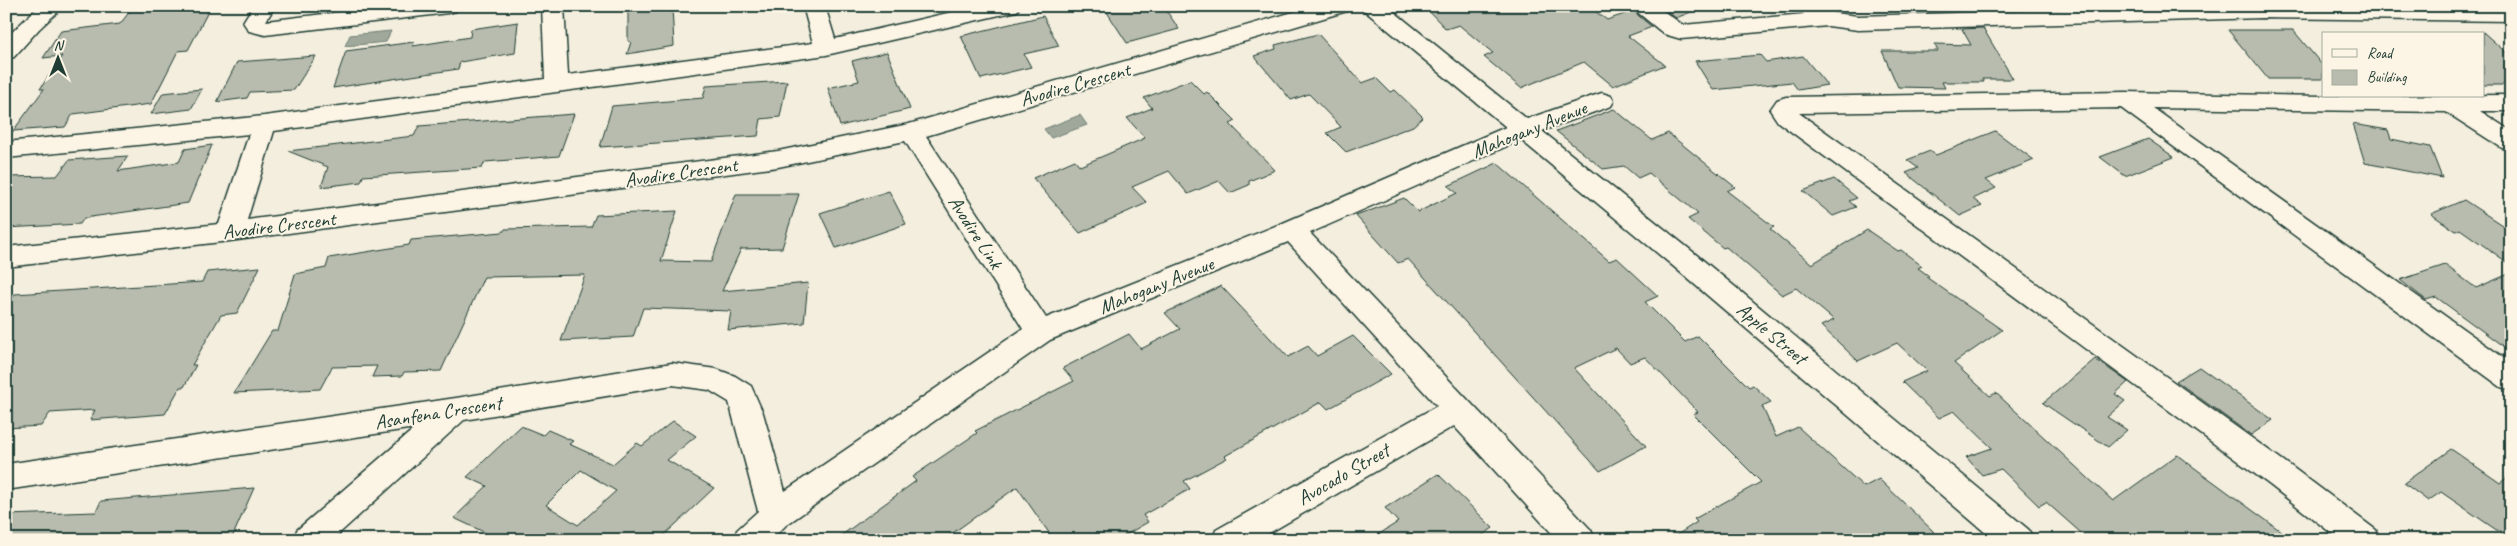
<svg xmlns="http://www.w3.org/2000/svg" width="2517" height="546" viewBox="0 0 2517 546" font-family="Caveat,sans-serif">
<rect width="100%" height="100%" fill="#f3eede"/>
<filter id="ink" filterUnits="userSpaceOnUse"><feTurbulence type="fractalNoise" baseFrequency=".02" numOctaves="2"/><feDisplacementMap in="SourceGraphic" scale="10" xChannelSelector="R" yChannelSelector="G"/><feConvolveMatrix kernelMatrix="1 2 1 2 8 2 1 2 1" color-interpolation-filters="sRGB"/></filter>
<g filter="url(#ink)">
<g fill="#a0a89b" stroke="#6c7d72">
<path d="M391,31l-5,11 -41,4 5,-11z"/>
<path d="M1080,115l7,10 -36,13 -7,-9z"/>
</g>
<g fill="#b8bcae" stroke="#1f3d34" fill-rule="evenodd">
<path d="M134,6h77l-23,44 -10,1 -27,53 -78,10 -8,13 -52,4 31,-42h-4l22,-33 -19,2 18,-27 59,-7z"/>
<path d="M628,6h44l2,40 -47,8 4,-12 -3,-1z"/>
<path d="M1103,6h60l16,23 -52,14z"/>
<path d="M1424,6h164l19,14 26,-9 19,16 -24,9 37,29 -52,21 -29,-24 -63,26 -37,-31 9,-4 -34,-28 -13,4z"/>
<path d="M1660,6h41v2l-25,10z"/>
<path d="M1043,16l16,30 -35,8 7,13 -50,12 -20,-43z"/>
<path d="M518,22l-3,31 -55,9 -2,7 -125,19 13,-37 68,-9 -1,4 57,-9 1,-8z"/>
<path d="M1983,28l30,51h-31l2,3h-42l3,6 -47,-1 -16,-36h56l-4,-7 37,1 -9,-16z"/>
<path d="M2228,30h65l30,36v13h-55z"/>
<path d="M2483,32l28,25v28h-28z"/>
<path d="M1318,34l44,49 14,-5 14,14 5,-2 28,27 -10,9 -67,26 -19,-19 14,-6 -32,-33 -18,6 -37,-44 22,-7 -1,-4z"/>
<path d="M887,52l23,57 -70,17 -12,-38 31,-7 -7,-20z"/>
<path d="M1760,55l6,7 37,-6 24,29 -29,5 -6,-8 -79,8 -18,-29z"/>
<path d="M316,56l-22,34 -44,2 -3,6 -30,4 20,-40z"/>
<path d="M1190,80l14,14 3,-2 29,29 -6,3 45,46 -26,11v4l-19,8 -11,-12 -31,13 -19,-23 -37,16 15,16 -67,30 -47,-55 42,-18 5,6 65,-28 -18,-20 25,-10 -8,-10z"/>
<path d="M787,81l-7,36 -19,2 -3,17 -158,11 12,-41 91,-8 3,-12z"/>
<path d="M202,89l-11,20 -40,5 12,-21z"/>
<path d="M1614,109l38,31 16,-7 67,54 -8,4 47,36 -4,2 42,35 55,-34 31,21 3,-1 21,16 -4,2 11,8 -3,1 76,53 -48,33 36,33 6,-3 117,108 64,-46 116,85h-204l-43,-38 -7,4 -38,-37 -19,6 -16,-18 26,-9 -38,-37 -15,7 -37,-36 25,-11 -30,-28 -39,18 -37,-35 13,-6 -38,-32 -14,7 -56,-48 -3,1 -35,-29 10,-5 -49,-41 -11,5 -14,-12 -21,3 -47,-38z"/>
<path d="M574,114l-15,42 -74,6 -3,6 -119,8 -2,6 -40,5 7,-20 -40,-16 126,-15 5,-10z"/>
<path d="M2353,124l35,6 3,9 39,8 12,31 -77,-15z"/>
<path d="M1995,131l39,29 -48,20 10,8 -23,11 9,7 -22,10 -54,-43 12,-5 -11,-8 23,-9 6,4z"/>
<path d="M2148,139l26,18 -49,19 -25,-19z"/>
<path d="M212,145l-24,58 -104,15 -4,6 -74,4v-51l51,-1 12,-16 59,-4 -10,15 61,-9 6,-13z"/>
<path d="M1497,163l112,98 8,-3 41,38 -13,6 40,40 13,-6 51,51 4,-2 18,17 -9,4 14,31 22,-10 66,60 15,-8 55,53 -15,8h-250l28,-18 -3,-3 67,-37 -68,-68 5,-2 -53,-55 -15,6 -14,-15 -42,20 72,78 -46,25 -192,-212 -10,4 -42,-47 48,-18 14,14 39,-19 -9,-7z"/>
<path d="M1834,179l23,19 -8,3 7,6 -23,9 -30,-25z"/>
<path d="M889,191l17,33 -70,24 -16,-35z"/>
<path d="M736,194h63l-17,54 -41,1 -19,42 86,-8 -4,40 -76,7 3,-19 -88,-3 -10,29 -72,4 24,-66 -101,2 -43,94 -37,1 -2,4 -30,1 5,-11 -45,1 -12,22 -86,4 38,-62h6l17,-57 31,-6 3,-10 80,-13 2,-5 92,-8 2,-3 86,-2 5,-12 81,-4 -16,50 50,1z"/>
<path d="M2464,200l47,31v34l-51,-36 -4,2 -25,-17z"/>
<path d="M2445,265l31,23 35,-15v79l-75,-55 -10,3 -26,-20z"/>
<path d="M260,267l-23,46 -16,2 -29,50h4l-12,22h-4l-15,27 -75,6 5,-10 -45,3 -9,13 -35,2v-121l9,-13 187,-12 5,-10z"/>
<path d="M1221,286l67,71 20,-11 9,10 36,-20 38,38 -63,35 -7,-7 -96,54 2,2 -43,23 6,8 -47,26 5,7 -31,18h-63l-37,-53 -74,53h-108l81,-59 -4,-4 65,-44 -2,-2 99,-50 -11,-13 66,-34 12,15 39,-20 -15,-16z"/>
<path d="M2095,359l33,23 -13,12 10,7 -18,16 20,13 -19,17 -65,-44z"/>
<path d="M2199,367l74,53 -22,15 -75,-54z"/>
<path d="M673,421l23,15 -29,24 47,28 -55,52h-158l-47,-22 33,-32 -20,-9 54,-51 22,9 5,-5 25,11 -4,3 44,20 24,-21 5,3zM581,470l35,21 -38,34 -32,-20z"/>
<path d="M2451,449l49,34 11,-8v65l-70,-48 -13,9 -24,-18z"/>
<path d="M1438,474l55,54 -17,12h-106l28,-18 -13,-14z"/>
<path d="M254,488l-23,52h-225v-25l90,-3 5,-11z"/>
</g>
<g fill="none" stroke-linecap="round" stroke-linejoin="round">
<defs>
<g id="minor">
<path d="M39,6h25l-25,23 -25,28 -8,2v-21z"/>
<path d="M253,6h22l-9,15 124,-15h69l-3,5 -8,2 -183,22 -16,-4 -6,-9z"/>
<path d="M542,6h22l4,69 245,-32 -10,-37h22l10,33 143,-33h42l-3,5 -191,44 -552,76 -27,89 531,-69 131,-27 405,-118h36l-3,5 -421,125 120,182 237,-95 223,-96 -147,-121h28l140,113 66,-23 9,-3 9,3 3,5 -3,5 -69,25 151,121 336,278 4,10h-39l-321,-274 -152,-126 -211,93 281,297 4,10h-37l-104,-114 -197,114h-45l4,-10 221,-124 -149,-164 -238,98 -264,185 -15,15h-38l4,-10 21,-19 -29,-109 -20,-12 -37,-5 -208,35 -132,120h-39l4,-10 118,-102 -409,62v-26l450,-66 216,-35 44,6 19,7 16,10 12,27 22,78 238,-162 -118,-188 -127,26 -548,74 -224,26v-20l213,-23 30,-90 -243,24v-16l258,-26 281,-37z"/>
<path d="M1630,6h26l27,19 121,-11 -9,-8h27l12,7 24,3 336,-10 317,1v14l-249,-3 -404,12 -30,-4 -147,13 -17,-5z"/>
<path d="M2126,92l197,4 188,-1v16h-31l31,20v19l-9,-2 -56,-36 -293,-4 358,255v27l-10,-3 -380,-279 -322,5 493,354 84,63 4,10h-40l-70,-55 -492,-363 -8,-12 7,-10 9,-3z"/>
</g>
</defs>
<use href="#minor" stroke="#1f3d34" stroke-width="3"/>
<use href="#minor" fill="#fcf5e5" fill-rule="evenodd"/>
</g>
</g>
<g text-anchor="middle" stroke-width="4" stroke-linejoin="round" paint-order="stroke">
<g font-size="20" fill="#1f3d34" stroke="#fcf5e5">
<text transform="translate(1075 84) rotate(-16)" y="7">Avodire Crescent</text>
<text transform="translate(1529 129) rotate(-22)" y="7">Mahogany Avenue</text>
<text transform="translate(681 172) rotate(-8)" y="7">Avodire Crescent</text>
<text transform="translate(279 225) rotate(-7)" y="7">Avodire Crescent</text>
<text transform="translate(976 232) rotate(57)" y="7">Avodire Link</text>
<text transform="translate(1156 285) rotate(-22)" y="7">Mahogany Avenue</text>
<text transform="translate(1772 333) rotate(40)" y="7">Apple Street</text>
<text transform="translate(438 412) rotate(-9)" y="7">Asanfena Crescent</text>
<text transform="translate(1343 474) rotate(-30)" y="7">Avocado Street</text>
</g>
</g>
<rect width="2517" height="546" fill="none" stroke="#fcf5e5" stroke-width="25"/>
<rect x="12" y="12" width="2492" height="521" fill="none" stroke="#1f3d34" stroke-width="2" filter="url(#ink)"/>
<rect x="2322" y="32" width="162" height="65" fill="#fcf5e5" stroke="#a4ab9e"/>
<rect x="2332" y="49" width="25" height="8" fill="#fcf5e5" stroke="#a4ab9e"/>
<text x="2367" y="58" font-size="15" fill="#1f3d34">Road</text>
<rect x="2332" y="70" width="25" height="15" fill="#b8bcae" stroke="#a4ab9e"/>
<text x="2367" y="82" font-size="15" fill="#1f3d34">Building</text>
<g transform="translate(58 58)" stroke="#fcf5e5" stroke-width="4" paint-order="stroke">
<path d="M0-4L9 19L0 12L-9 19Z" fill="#1f3d34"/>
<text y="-8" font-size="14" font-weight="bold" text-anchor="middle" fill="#1f3d34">N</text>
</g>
</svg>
